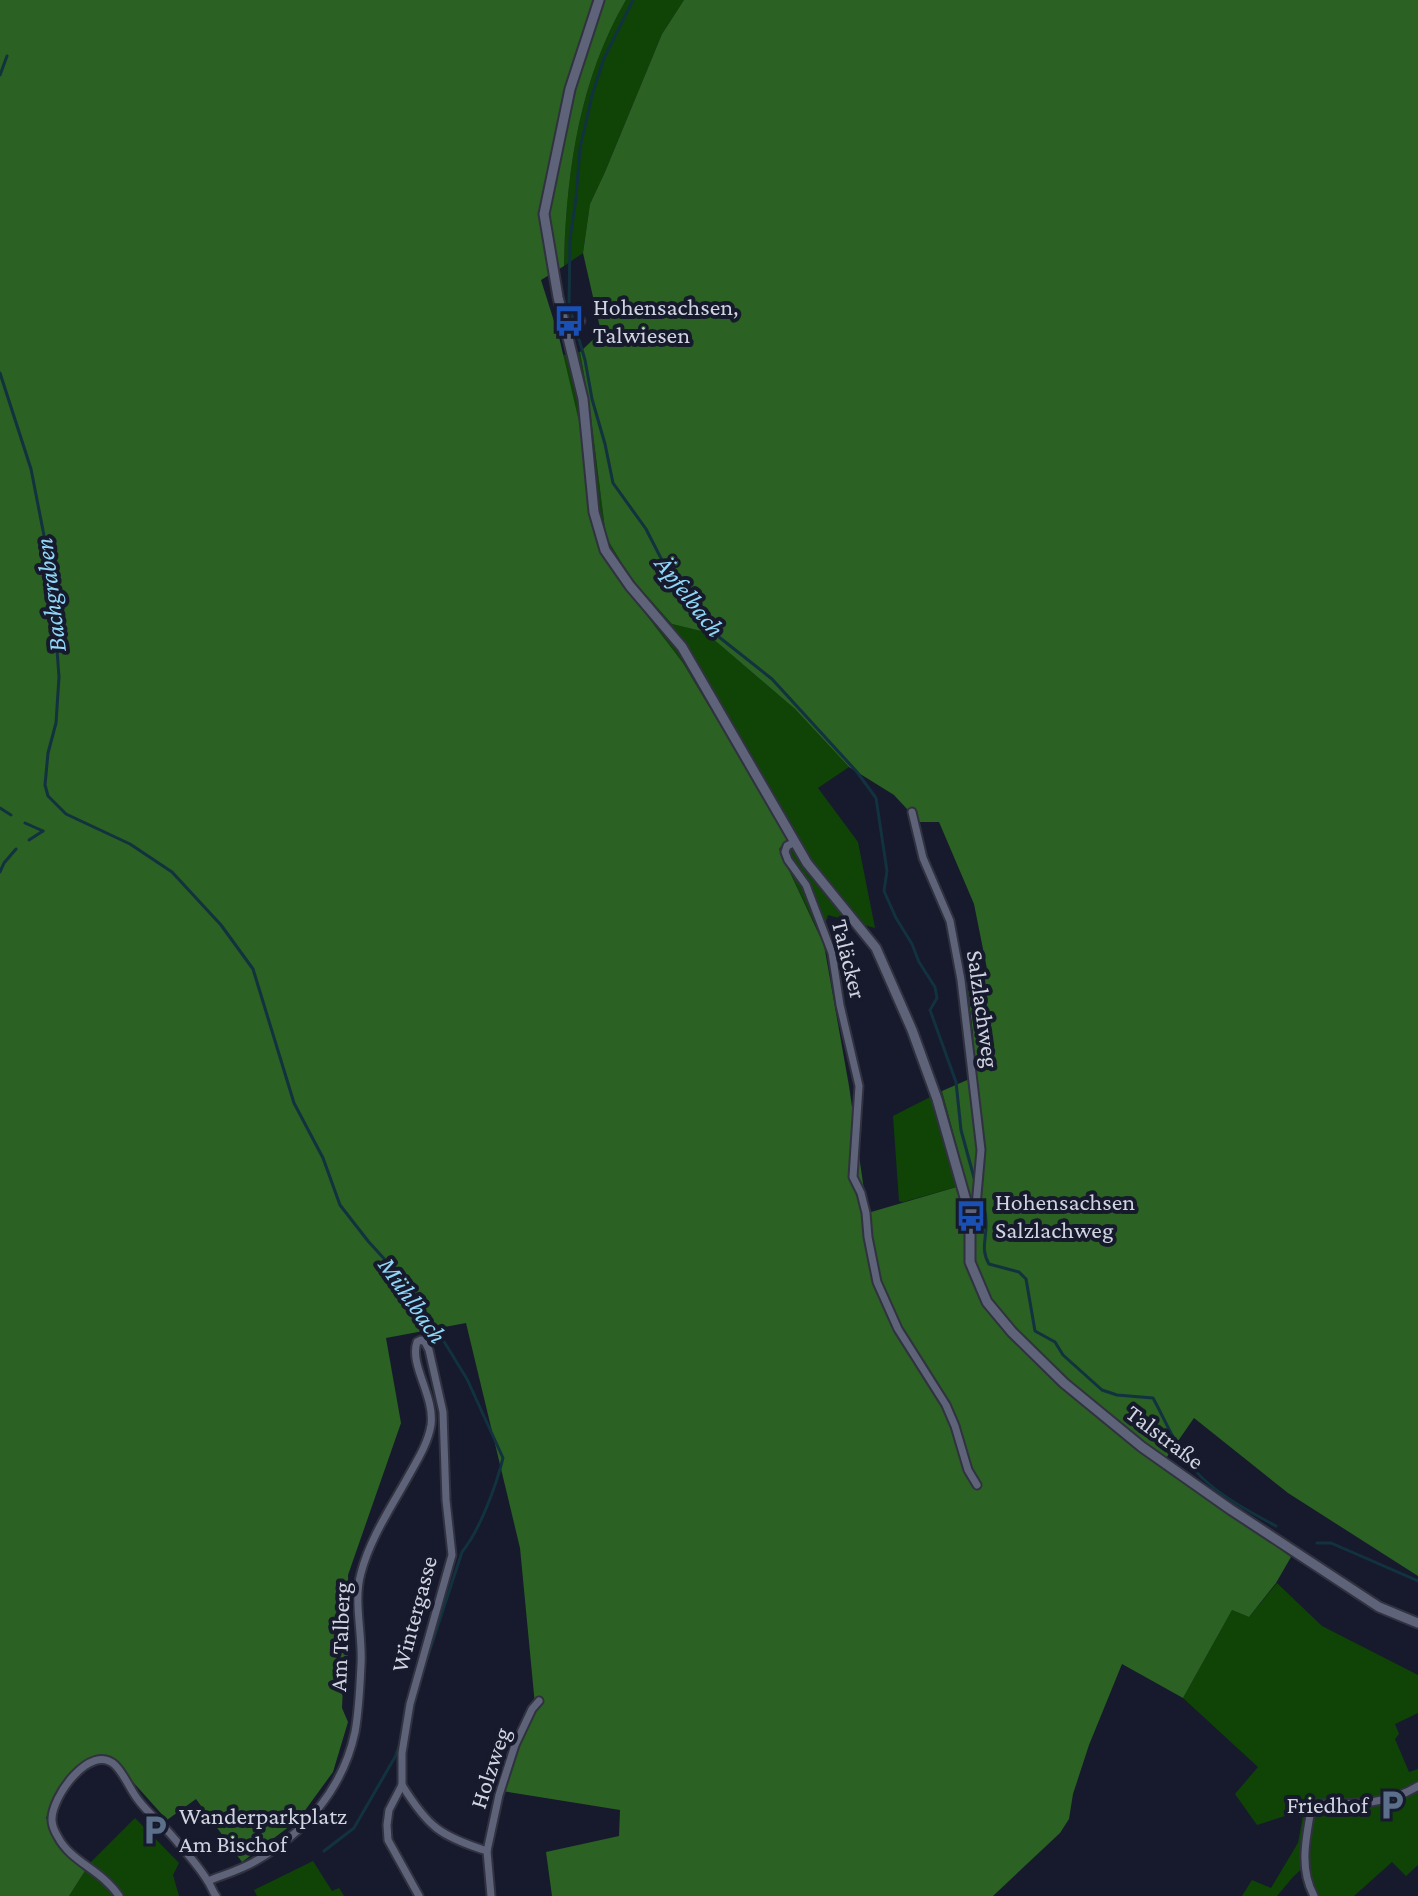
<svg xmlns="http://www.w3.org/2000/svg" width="1418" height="1896" viewBox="0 0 1418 1896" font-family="'Crimson Pro',serif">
<rect width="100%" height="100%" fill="#161a2c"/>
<g fill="#104407">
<path d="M626,0h58l-22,34 -57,138 -15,32 -7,49 -19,13c2,-92 15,-186 62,-266z"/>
<path d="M580,352l9,50 17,135 66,87 33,8 90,77 54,58 -31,21 40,54 17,86 -47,-13 -7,21 -3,-5 -39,-82 9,-12 -105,-174 -73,-96 -20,-56 -27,-156z"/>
<path d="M942,1091l25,93 -64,18 -4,-1 -6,-85z"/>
<path d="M1277,1583l45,43 96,49v38l-23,11 4,10 -4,5 14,33 9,-3v96l-12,11 -14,-14 -38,34h-37l-3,-4 -5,-30 -16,15 -16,19h-35l10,-16 19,8 27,-45 6,-33 -47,15 -22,-31 23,-27 -75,-69 49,-88 17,7z"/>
<path d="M135,1818l44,45 -6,12 6,21h-110l21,-33z"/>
<path d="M313,1861l19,30 7,-3 5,8h-87l-3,-6z"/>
</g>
<path fill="#2b6122" d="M0,0h626c-47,80 -60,174 -62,266l-23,14 18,57 26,110 5,64 20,56 73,96 105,175 -9,11 45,96 25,141 15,104 7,22 96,-28 -25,-93 32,-14 -1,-43 -6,-52 20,-13 -13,-65 -35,-82h-20l-25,-27 -45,-28 -54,-58 -90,-77 -33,-8 -41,-46 -25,-41 -17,-135 -9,-50 21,-20 -18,-79 7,-49 15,-32 57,-138 22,-34h734v1576l-130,-83 -94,-75 -32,46 129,93 -15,26 -27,34 -17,-7 -49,88 -61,-34 -33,81 -16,49 -4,25 -9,14 -67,63h-441l-6,-44 73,-16 1,-26 -118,-19 33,-86 -15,-157 -54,-225 -80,15 15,85 -53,152 2,74 -6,17 -2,42 6,14 -15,50 -35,48 -56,42 -46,-63 -29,21 -52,-58 -21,1 -35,27 -13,28 24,29 20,16 -21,33h-69z"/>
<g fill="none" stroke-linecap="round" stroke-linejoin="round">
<g stroke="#12323f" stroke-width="3">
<path d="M633,0l-29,58 -12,37 -12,53 -4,50 -6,41 -1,66 16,55 7,39 13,45 8,39 33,46 22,43 51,65 53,42 85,93 19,26 11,73 -3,20 12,27 16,26 7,18 16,25 2,11 -7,12 26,72 5,48 15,55"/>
<path d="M0,75l7,-19"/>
<path d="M0,373l31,96 16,82 8,71 4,55 -3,46 -8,30 -3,32 3,11 18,18 64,30 42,28 49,53 32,44 41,134 29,55 17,47 28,36 40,44 32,50 27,44 36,79c-7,28 -23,72 -41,94l-41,125"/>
<path d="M0,808l11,7"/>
<path d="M25,823l18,8"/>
<path d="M29,840l14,-9"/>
<path d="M0,872l4,-9 12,-14"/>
<path d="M978,1195c5,8 8,18 8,27 1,16 -6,27 3,42l30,8 7,7 9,52 20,11 8,13 39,35 15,5 36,3c11,20 20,42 33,61 19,29 60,51 90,67"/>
<path d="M1317,1543h14l87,38"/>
<path d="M324,1851l30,-23 41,-71 6,-16"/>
</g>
<defs>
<g id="minor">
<path d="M566,328l15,-7"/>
<path d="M912,812l11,46 27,63 11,59 20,170 -5,56 -6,9"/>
<path d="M795,842l-8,4 -2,6 3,8 18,25 26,68 8,52 19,81 -6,91 8,16 5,20 2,24 9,45 21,47 48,76 9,21 13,44 9,15"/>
<path d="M402,1785c26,42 38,51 85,66"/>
<path d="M208,1881c15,-6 32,-11 46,-19 50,-28 89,-73 101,-130 4,-22 5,-46 6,-67 2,-30 -8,-63 0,-92 9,-35 31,-67 48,-98 9,-16 19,-32 22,-50 4,-29 -22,-60 -14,-83l4,-2 4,2 4,8 14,62 3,88 6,55 -42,149 -8,49v32l-13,25 -2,15 1,15 31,56"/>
<path d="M119,1896c-17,-26 -48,-34 -61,-59 -3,-5 -6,-12 -6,-17 -1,-23 39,-78 63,-55 10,10 15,25 24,36 10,13 23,23 34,36 11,13 25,28 34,43 4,5 5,11 9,16"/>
<path d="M491,1896l-4,-45 12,-56 16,-50 17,-36 7,-8"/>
<path d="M1314,1896c-16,-29 -7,-62 -2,-92 35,0 75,2 106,-18"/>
</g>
<path id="tertiary" d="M599,0l-29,89 -26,125 14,83 25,102 11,113 11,38 25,36 52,61 125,216 69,85 36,82 25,69 33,116v47l17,40 25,30 52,51 78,64 88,62 149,98 39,16"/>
</defs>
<use href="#minor" stroke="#313240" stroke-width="11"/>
<use href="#tertiary" stroke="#313240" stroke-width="13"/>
<use href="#minor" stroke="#5e6379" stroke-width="7"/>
<use href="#tertiary" stroke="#5e6379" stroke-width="9"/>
</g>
<defs>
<symbol id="bus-bare" viewBox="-9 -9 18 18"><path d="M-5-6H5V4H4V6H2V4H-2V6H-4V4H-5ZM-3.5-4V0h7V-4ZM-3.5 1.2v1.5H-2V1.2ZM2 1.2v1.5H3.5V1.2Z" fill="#1a4fb4" stroke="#161a2c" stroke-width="2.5" paint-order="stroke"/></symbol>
<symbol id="parking-bare" viewBox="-9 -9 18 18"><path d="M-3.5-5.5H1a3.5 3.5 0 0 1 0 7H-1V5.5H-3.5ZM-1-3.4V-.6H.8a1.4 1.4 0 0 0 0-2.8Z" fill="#5c6f8a" stroke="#161a2c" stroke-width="2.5" paint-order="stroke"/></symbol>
</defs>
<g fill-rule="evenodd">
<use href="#bus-bare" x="547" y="299" width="44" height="44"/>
<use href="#bus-bare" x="949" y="1194" width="44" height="44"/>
<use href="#parking-bare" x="1370" y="1783" width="44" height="44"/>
<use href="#parking-bare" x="133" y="1808" width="44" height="44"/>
</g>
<g text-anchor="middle" stroke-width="8" stroke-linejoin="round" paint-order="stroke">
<g font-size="24" fill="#d0d3e0" stroke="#161a2c" text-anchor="start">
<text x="593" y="315">Hohensachsen,<tspan x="593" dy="28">Talwiesen</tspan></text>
<text x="995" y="1210">Hohensachsen<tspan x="995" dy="28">Salzlachweg</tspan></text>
<text x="1368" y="1813" text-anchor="end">Friedhof</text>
<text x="179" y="1824">Wanderparkplatz<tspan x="179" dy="28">Am Bischof</tspan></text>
</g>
<g font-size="24" fill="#d0d3e0" stroke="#161a2c">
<text transform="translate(849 959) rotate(76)" y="8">Taläcker</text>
<text transform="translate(983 1009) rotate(82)" y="8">Salzlachweg</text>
<text transform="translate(1165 1437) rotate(37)" y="8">Talstraße</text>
<text transform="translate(414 1614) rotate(-75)" y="8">Wintergasse</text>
<text transform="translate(340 1637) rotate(-88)" y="8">Am Talberg</text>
<text transform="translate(490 1768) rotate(-72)" y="8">Holzweg</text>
</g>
<g font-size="26" font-style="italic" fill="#8fd6f7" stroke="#161a2c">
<text transform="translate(50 595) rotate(-97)" y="9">Bachgraben</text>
<text transform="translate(690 596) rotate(52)" y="9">Äpfelbach</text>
<text transform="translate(413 1300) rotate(55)" y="9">Mühlbach</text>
</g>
</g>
</svg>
